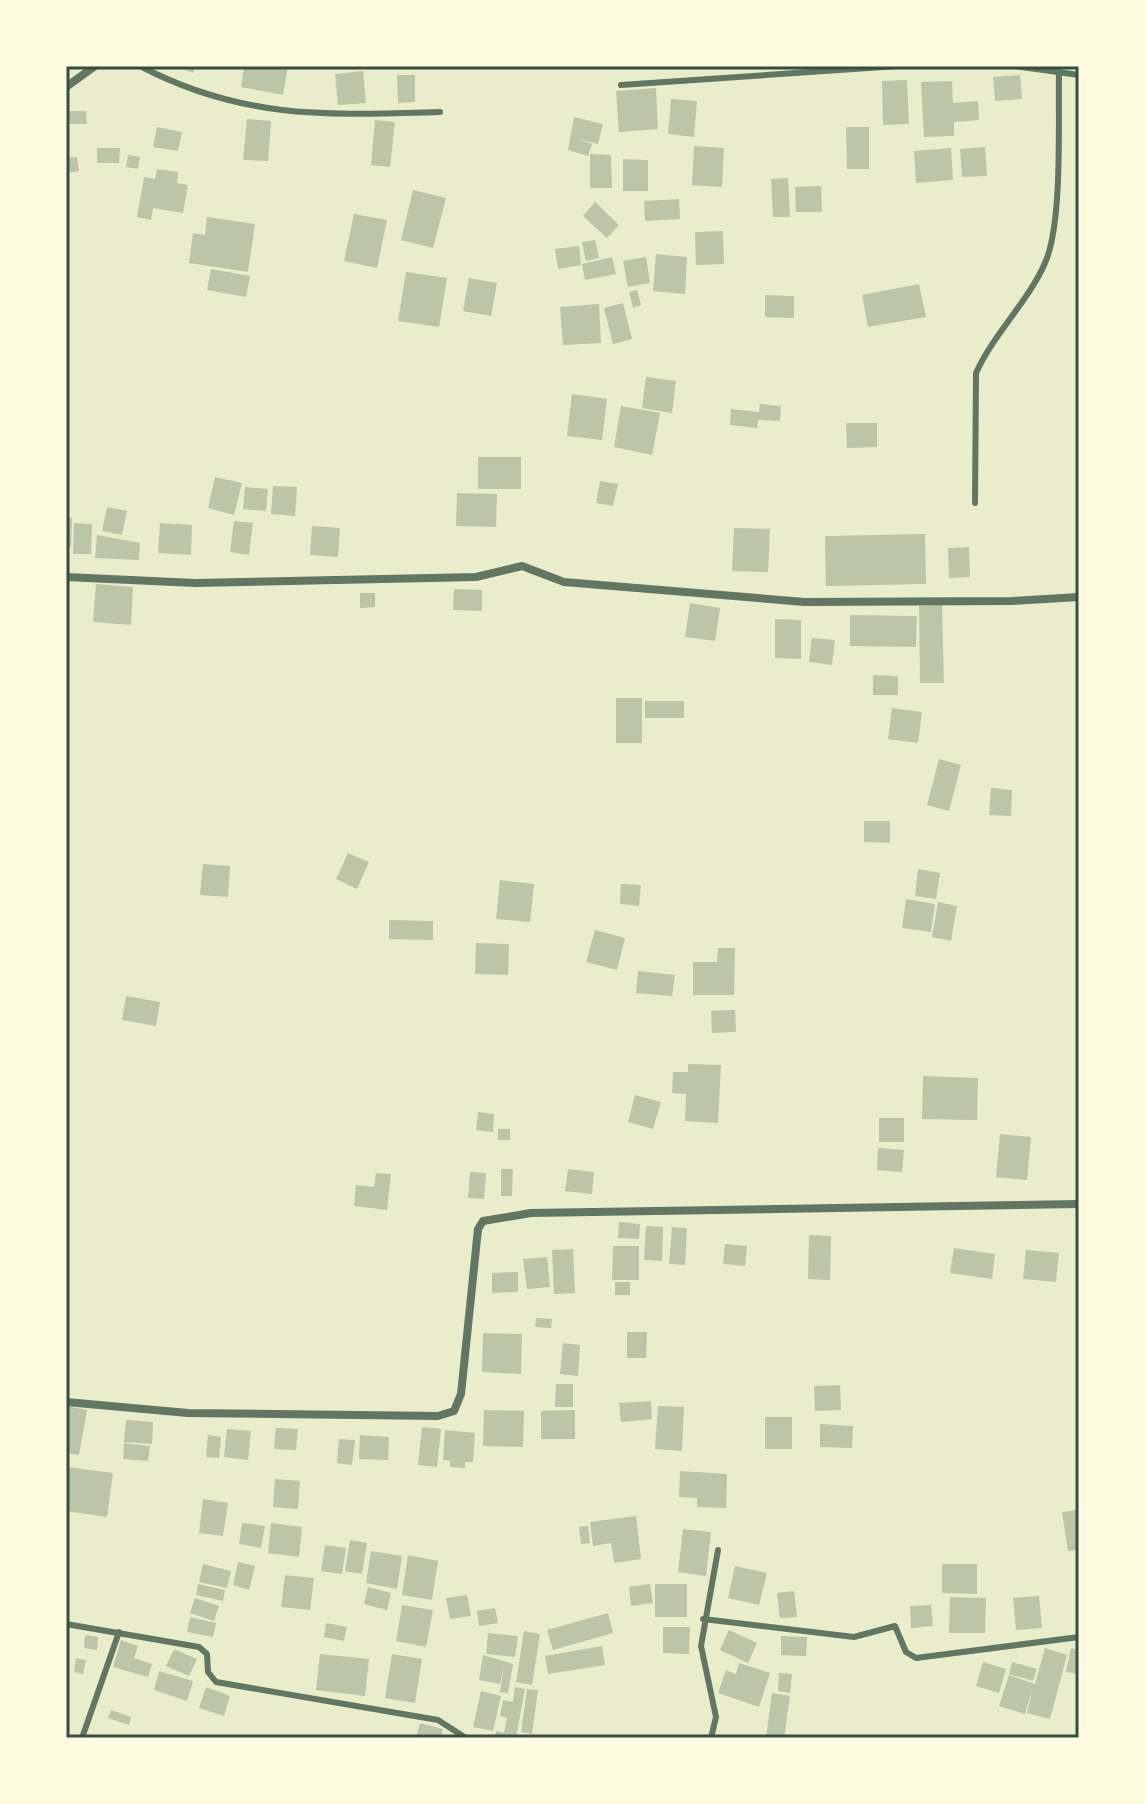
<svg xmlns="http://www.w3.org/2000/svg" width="1145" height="1804" viewBox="0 0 1145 1804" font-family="Cabin,sans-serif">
<rect width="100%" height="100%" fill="#e9edc9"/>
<g fill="#bcc5a7">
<path d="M175,66h21l-3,7z"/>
<path d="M244,66h44l-5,29 -42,-8z"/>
<path d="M363,71l3,32 -28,2 -3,-31z"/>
<path d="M397,75h18v27l-17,1z"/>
<path d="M1020,75l2,24 -27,2 -2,-24z"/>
<path d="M907,80l2,44 -26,1 -1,-44z"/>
<path d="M952,81l1,22 25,-2 1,19 -25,2v14l-30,1 -3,-55z"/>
<path d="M656,88l2,41 -39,3 -3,-41z"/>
<path d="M671,99l26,2 -3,36 -26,-3z"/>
<path d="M66,111h20l1,13h-21z"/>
<path d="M574,117l29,7 -5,20 -22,-5 16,5 -4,12 -20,-6z"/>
<path d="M247,119l24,2 -3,40 -25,-1z"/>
<path d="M375,120l20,2 -5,45 -19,-2z"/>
<path d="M157,127l25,5 -4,19 -25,-4z"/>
<path d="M846,127h23v42h-22z"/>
<path d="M694,146l30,2 -2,39 -30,-2z"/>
<path d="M985,147l2,29 -25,1 -2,-28z"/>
<path d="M97,148h23l-1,15h-22z"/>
<path d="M951,148l2,32 -37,3 -2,-32z"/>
<path d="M590,154l21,1 1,33h-22z"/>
<path d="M128,155l12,2 -2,12 -12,-2z"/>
<path d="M77,157l2,14 -13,2v-15z"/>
<path d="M623,159l25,1v31h-25z"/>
<path d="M157,169l21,3 -1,11 11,2 -5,28 -30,-5 -2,12 -14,-3 7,-40 11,2z"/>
<path d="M788,178l2,39h-17l-2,-38z"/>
<path d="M821,186l1,26h-26l-1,-25z"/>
<path d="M413,190l33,8 -13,50 -32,-8z"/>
<path d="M679,199l1,20 -35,2 -1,-20z"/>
<path d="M595,202l24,23 -12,13 -24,-22z"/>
<path d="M354,214l33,6 -10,48 -33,-7z"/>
<path d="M207,217l48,7 -7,48 -59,-9 4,-30 12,2z"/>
<path d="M723,231l1,33 -28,1 -1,-33z"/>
<path d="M595,240l4,18 -13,3 -4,-19z"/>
<path d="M579,246l2,19 -23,4 -3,-20z"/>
<path d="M656,254l31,3 -2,37 -32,-3z"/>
<path d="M612,257l4,17 -31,6 -3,-16z"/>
<path d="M646,257l4,26 -22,4 -5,-26z"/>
<path d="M211,269l39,7 -4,21 -39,-7z"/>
<path d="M406,272l41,6 -8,49 -41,-6z"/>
<path d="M469,278l28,5 -6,33 -28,-5z"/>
<path d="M919,284l7,33 -58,10 -6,-32z"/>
<path d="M637,290l4,15 -8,3 -4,-16z"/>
<path d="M765,295l29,1v22l-29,-1z"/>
<path d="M623,303l9,36 -19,5 -9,-36z"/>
<path d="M599,304l2,39 -38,2 -3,-38z"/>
<path d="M646,377l30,4 -4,32 -30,-5z"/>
<path d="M572,394l35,5 -5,41 -35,-4z"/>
<path d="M760,404l21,2 -1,15 -22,-1 -1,8 -27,-3 1,-16 28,3z"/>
<path d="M621,406l39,7 -8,42 -38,-8z"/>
<path d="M846,423h31v24l-30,1z"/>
<rect x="478" y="457" width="43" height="32"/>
<path d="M215,477l27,6 -8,32 -26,-7z"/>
<path d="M600,481l18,3 -5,22 -17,-3z"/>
<path d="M273,486l24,1 -2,29 -24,-2z"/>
<path d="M245,487l23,2 -2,22 -23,-2z"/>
<path d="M457,493l40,1 -1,33 -40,-1z"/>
<path d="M107,507l20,4 -5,24 -20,-4z"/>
<path d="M66,518h6l-1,29h-5z"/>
<path d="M234,521l19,2 -4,32 -19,-3z"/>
<path d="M74,523l18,1 -1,30h-18z"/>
<path d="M160,523l32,2 -1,30 -33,-2z"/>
<path d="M312,526l28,2 -2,29 -28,-2z"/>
<path d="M734,528l36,1 -2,43 -36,-1z"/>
<path d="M925,534l1,50 -100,2 -1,-50z"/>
<path d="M97,535l43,8 -1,17 -44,-2z"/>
<path d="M969,547l1,30 -21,1 -1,-30z"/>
<path d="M96,584l37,3 -2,38 -38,-3z"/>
<path d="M454,589l28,1v21l-29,-1z"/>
<path d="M360,593h15v14l-15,1z"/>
<path d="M690,603l30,5 -5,33 -30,-4z"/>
<path d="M942,605l2,78h-24l-1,-77z"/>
<path d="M850,615l67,1 -1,31 -66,-1z"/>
<path d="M775,619l26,1v39l-26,-1z"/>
<path d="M812,638l23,2 -3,25 -23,-3z"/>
<path d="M873,675l25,1v19h-25z"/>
<rect x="616" y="698" width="26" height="45"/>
<rect x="645" y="701" width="39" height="17"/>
<path d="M892,708l30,4 -4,31 -30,-4z"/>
<path d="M939,759l22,6 -12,46 -22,-6z"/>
<path d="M991,788l21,2 -1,26 -22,-1z"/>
<path d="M864,821h26v22l-26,-1z"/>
<path d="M348,853l21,9 -12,27 -21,-10z"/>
<path d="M203,864l27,2 -2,31 -28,-2z"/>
<path d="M918,869l22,4 -4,26 -21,-3z"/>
<path d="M500,880l34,4 -4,38 -34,-3z"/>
<path d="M621,884l20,1 -2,21 -19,-2z"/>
<path d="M906,899l29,5 -4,28 -29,-4z"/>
<path d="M938,902l19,4 -6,35 -19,-4z"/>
<path d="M389,920l44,1v19l-44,-1z"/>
<path d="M595,930l30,8 -8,32 -31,-8z"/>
<path d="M476,943l33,1 -1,31 -33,-1z"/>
<path d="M718,948h17l-1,47h-41v-33h24z"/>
<path d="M638,971l37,4 -3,21 -36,-3z"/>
<path d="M126,996l34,6 -4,24 -34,-6z"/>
<path d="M735,1010l1,22 -24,1 -1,-22z"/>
<path d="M688,1064l33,1 -3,58 -33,-2 1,-27 -14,-1 1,-21h15z"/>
<path d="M923,1076l55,2 -1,42 -55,-1z"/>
<path d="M635,1095l26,7 -8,27 -25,-7z"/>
<path d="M478,1112l16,2 -1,18 -17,-2z"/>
<rect x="879" y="1118" width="25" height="24"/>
<rect x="498" y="1129" width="12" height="11"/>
<path d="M1000,1134l31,3 -4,43 -31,-3z"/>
<path d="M878,1148l26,2 -2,22 -25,-2z"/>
<path d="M501,1169h12l-1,27h-11z"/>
<path d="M568,1169l26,3 -2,22 -27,-3z"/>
<path d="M470,1172l16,1 -2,26 -16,-1z"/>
<path d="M376,1173l15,1 -4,36 -33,-4 2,-21 18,2z"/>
<path d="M619,1222l21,2 -1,15 -21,-1z"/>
<path d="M646,1226l17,1 -1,34 -18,-1z"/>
<path d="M672,1227l15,1 -2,37 -16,-1z"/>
<path d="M809,1235l22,1 -1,44 -22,-1z"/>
<path d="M725,1244l22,2 -2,20 -22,-2z"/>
<path d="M613,1246h26v34h-27z"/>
<path d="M954,1248l41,6 -3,25 -42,-6z"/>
<path d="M573,1249l2,44 -21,1 -2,-44z"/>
<path d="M1026,1250l33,3 -3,29 -33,-3z"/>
<path d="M547,1257l3,30 -23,2 -4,-30z"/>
<path d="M518,1272v20l-26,1v-20z"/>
<rect x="615" y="1282" width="15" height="13"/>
<path d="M536,1318l16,1 -1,9 -16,-1z"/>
<path d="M627,1332h20l-1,26h-19z"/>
<path d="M483,1333l39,1 -1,40 -39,-2z"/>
<path d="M563,1343l17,2 -2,31 -18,-2z"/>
<path d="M556,1384h17v23h-18z"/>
<path d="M840,1385l1,25 -26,1 -1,-25z"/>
<path d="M651,1401l1,18 -31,3 -2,-19z"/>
<path d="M66,1406l21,4 -8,45 -13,-2z"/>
<path d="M658,1406l26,1 -2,44 -27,-2z"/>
<path d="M484,1410l40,1 -1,36 -40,-1z"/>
<path d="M575,1410v29h-34v-28z"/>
<rect x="765" y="1417" width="27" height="32"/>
<path d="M126,1420l27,2 -1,22 -28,-2z"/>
<path d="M820,1424l33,2 -1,22 -32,-1z"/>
<path d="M422,1427l19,2 -4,38 -19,-2z"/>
<path d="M276,1428l22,1 -2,21 -22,-1z"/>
<path d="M227,1429l24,2 -3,29 -24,-3z"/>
<path d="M445,1430l30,3 -2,29h-8v6l-15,-1v-6l-7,-1z"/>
<path d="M208,1435l13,2 -2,21 -13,-1z"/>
<path d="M360,1435l29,2 -1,23 -29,-1z"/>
<path d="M339,1439l16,1 -3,25 -15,-2z"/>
<path d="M124,1443l26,3 -2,15 -25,-2z"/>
<path d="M67,1467l46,6 -6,44 -41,-6z"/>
<path d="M680,1471l47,3 -1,34 -29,-1v-9l-18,-1z"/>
<path d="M275,1479l25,2 -2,28 -25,-2z"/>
<path d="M203,1499l25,4 -5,33 -24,-3z"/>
<path d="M1079,1510v40l-11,1 -6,-39z"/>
<path d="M636,1516l5,43 -27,4 -3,-20 -18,3 -3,-24z"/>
<path d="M242,1523l23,3 -4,22 -22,-4z"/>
<path d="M271,1523l31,4 -3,30 -31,-4z"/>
<path d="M588,1526l2,17 -9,1 -2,-17z"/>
<path d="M683,1529l28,3 -5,44 -28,-4z"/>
<path d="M350,1540l17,3 -5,31 -17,-3z"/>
<path d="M325,1545l21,3 -4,26 -21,-3z"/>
<path d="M371,1551l31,5 -5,33 -31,-6z"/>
<path d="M408,1555l30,6 -6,39 -30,-5z"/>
<path d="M238,1562l17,4 -6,24 -16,-5z"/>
<path d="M203,1564l28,7 -4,17 -28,-6z"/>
<path d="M942,1564h35v30l-35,-1z"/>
<path d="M735,1566l32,7 -8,32 -31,-7z"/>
<path d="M285,1575l29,3 -4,32 -29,-3z"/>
<path d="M198,1584l27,6 -2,11 -27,-6z"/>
<path d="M650,1584l3,19 -22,3 -2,-19z"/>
<rect x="655" y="1584" width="32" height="33"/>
<path d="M368,1587l23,6 -4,17 -23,-6z"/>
<path d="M794,1591l3,26 -17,1 -3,-25z"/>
<path d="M467,1595l4,21 -21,3 -4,-21z"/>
<path d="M1039,1596l3,32 -26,2 -3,-32z"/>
<path d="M950,1597l36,1 -1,35h-36z"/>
<path d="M195,1598l24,8 -5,15 -24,-8z"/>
<path d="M402,1605l31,5 -7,37 -30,-6z"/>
<path d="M931,1605l2,21 -22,2 -1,-22z"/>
<path d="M495,1608l3,15 -19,3 -2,-15z"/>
<path d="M608,1613l5,20 -60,17 -6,-20z"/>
<path d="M190,1617l26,6 -3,14 -26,-5z"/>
<path d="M326,1623l21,4 -3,14 -20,-4z"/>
<path d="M663,1627h27l-1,27 -26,-1z"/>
<path d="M729,1630l28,13 -9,20 -28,-13z"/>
<path d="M524,1631l16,3 -8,51 -16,-3z"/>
<path d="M488,1633l30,3 -3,21 -29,-3z"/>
<path d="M85,1635l13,2 -1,13 -13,-2z"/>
<path d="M781,1636l26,1 -1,19 -25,-1z"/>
<path d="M121,1640l17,6 -4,12 18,6 -4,13 -35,-10z"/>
<path d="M602,1646l3,19 -57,9 -3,-18z"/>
<path d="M1045,1648l22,7 -17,64 -23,-6 6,-26 -8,27 -26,-8 10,-31 26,9z"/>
<path d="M1071,1648l8,2v24l-13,-2z"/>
<path d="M174,1649l23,10 -8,17 -23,-10z"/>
<path d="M320,1654l49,5 -4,37 -49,-6z"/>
<path d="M392,1654l30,5 -7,44 -30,-5z"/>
<path d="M483,1655l30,9 -5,29 -8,-1 4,-26 -4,18 -21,-4z"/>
<path d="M76,1658l10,2 -3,14 -9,-2z"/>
<path d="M983,1662l23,7 -7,24 -23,-7z"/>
<path d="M1012,1662l25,7 -4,12 -24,-7z"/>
<path d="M739,1663l31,10 -11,34 -41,-14 8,-23 10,4z"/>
<path d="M159,1671l34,10 -6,20 -33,-11z"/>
<path d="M779,1673l13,1 -2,19 -12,-2z"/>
<path d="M206,1687l24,9 -6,20 -25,-8z"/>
<path d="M515,1687l10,2 -9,49h-21l1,-7 8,2 3,-15 -7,-2 3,-16 10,2z"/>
<path d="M527,1689l11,1 -6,44 -11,-2z"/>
<path d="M481,1691l20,5 -8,35 -20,-4z"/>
<path d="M772,1693l18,3 -6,42h-18z"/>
<path d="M111,1710l20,7 -2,8 -21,-7z"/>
<path d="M420,1723l23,6 -2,9h-25z"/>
</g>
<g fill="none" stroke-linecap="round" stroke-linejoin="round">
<g stroke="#617663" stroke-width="6">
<path d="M140,66c103,54 188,49 300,46"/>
<path d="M1015,66l64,9"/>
<path d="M621,85l277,-19"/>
<path d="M975,503l1,-130c18,-40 52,-71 69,-110 18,-40 13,-144 14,-191"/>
<path d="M703,1619l151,18 41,-11 11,26 10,6 163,-21"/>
<path d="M66,1624l133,23 8,7 1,18 8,10 222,38 28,18"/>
<path d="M82,1738l37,-106"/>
<path d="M711,1738l5,-21 -15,-71 17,-96"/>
</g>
<g stroke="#617663" stroke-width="8">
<path d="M66,87l29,-21"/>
<path d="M66,577l129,6 281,-6 46,-11 42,16 241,20 207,-1 67,-4"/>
<path d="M66,1402l122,11 250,3 16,-5 7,-17 17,-165 5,-8 48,-8 548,-9"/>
</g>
</g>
<rect width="1145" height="1804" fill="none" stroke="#fefae0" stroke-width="136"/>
<rect x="68" y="68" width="1009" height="1668" fill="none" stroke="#344e41" stroke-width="3"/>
</svg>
